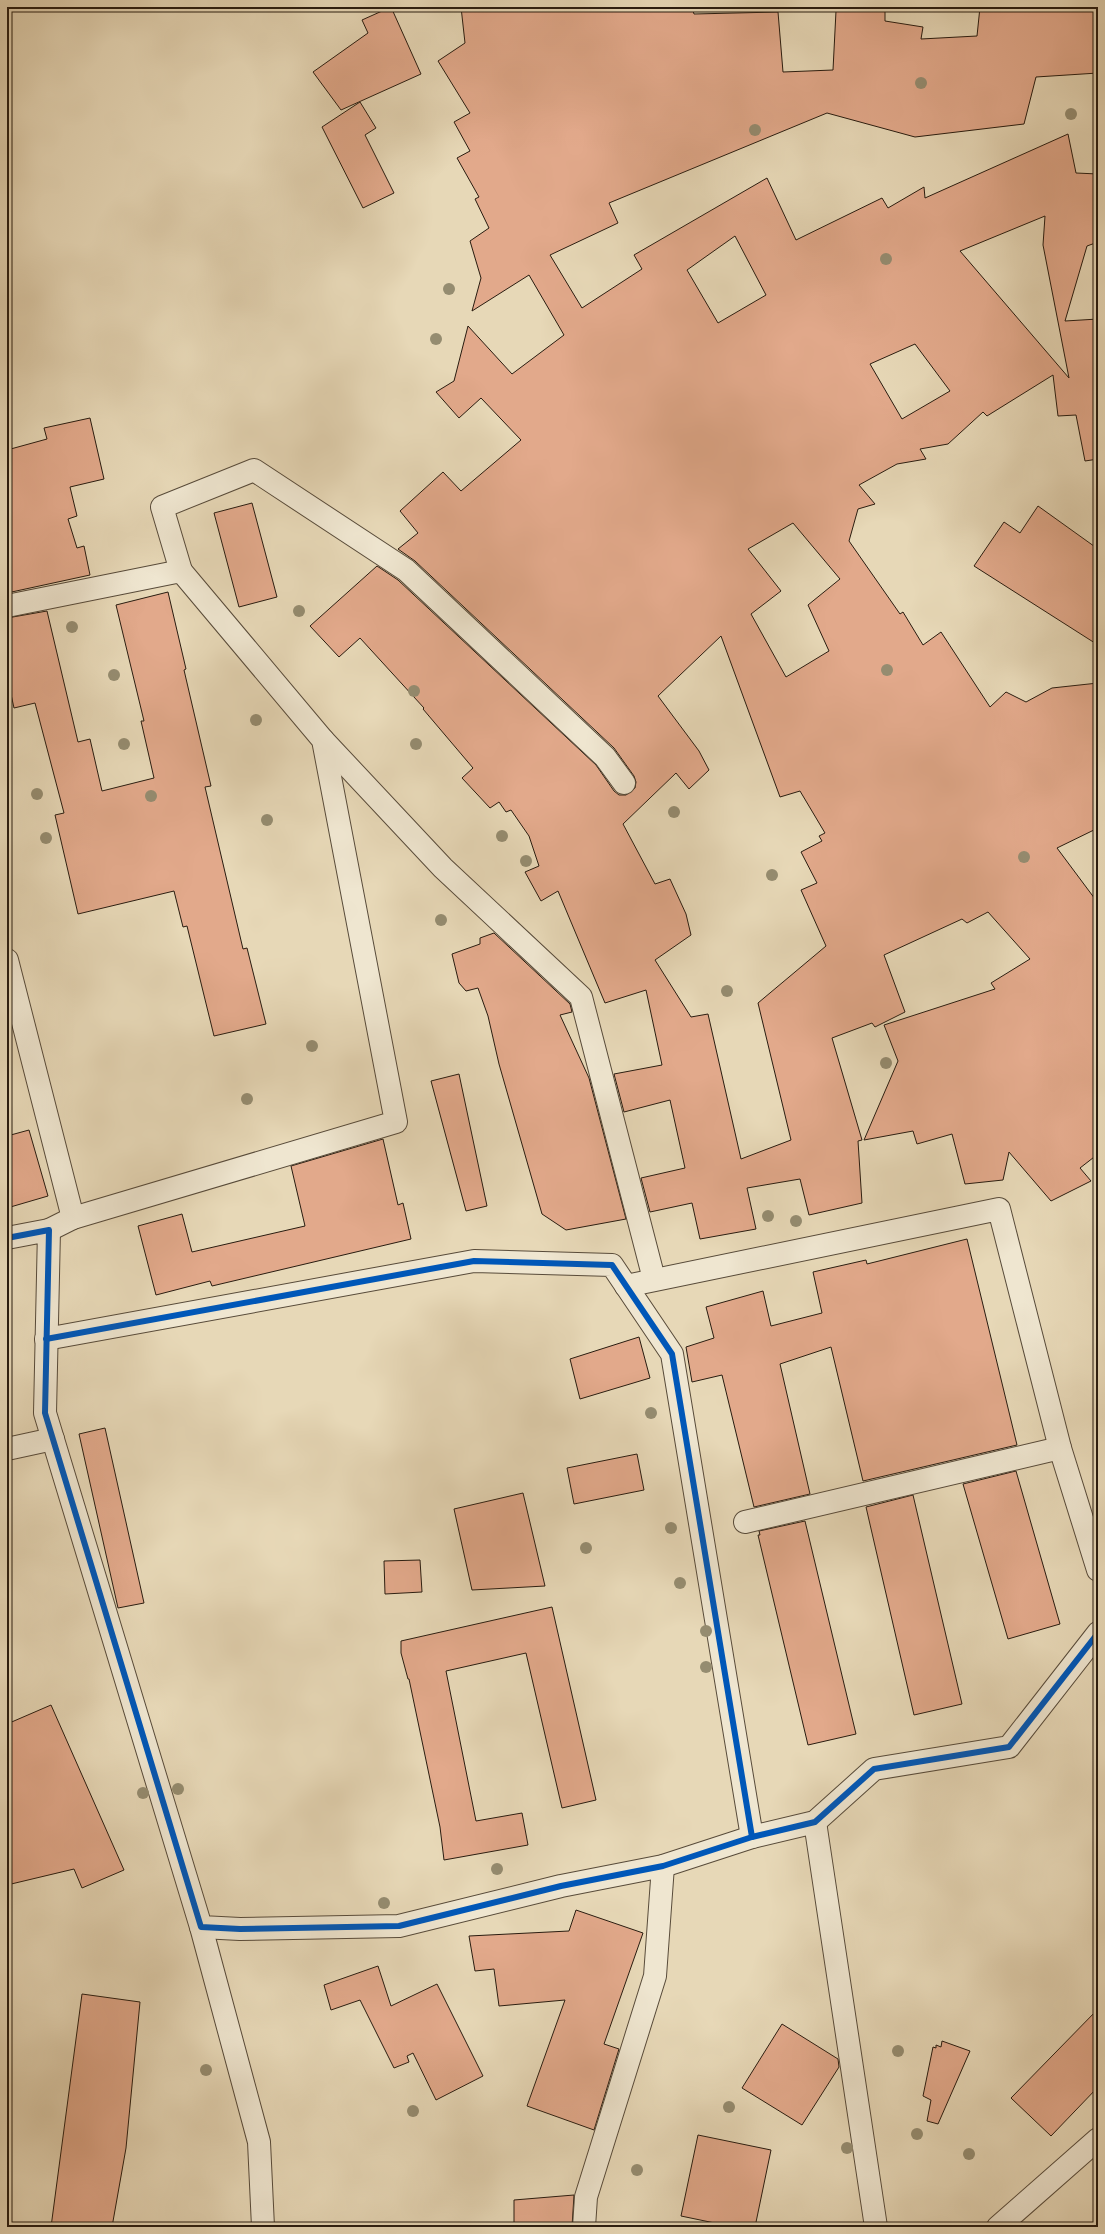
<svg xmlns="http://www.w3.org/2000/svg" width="1105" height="2234" viewBox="0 0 1105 2234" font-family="Vollkorn,serif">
<rect width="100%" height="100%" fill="#e7d8b7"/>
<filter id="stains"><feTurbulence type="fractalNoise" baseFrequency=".005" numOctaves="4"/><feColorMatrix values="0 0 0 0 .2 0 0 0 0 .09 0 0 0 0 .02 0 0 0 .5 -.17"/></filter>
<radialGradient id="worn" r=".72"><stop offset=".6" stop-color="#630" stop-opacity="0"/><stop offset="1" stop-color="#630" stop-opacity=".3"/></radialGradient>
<g fill="#e2a98b" stroke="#291c10" fill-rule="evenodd">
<path d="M391,7l30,67 -80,36 -28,-38 55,-39 -6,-13z"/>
<path d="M461,7h231l2,7 84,-2 5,60 50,-2 3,-59 49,-1v11l38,6 -2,12 56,-3 3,-29h118v66l-62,4 -12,47 -109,13 -88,-24 -218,90 9,20 -68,32 32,53 60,-39 -8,-14 133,-77 29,62 86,-42 6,10 36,-21 1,11 143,-64 8,39 22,1v68l-11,4 -22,75 33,-2v140l-13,2 -9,-46 -18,1 -5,-41 -66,41 -4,-4 -35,32 -28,5 6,10 -29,5 -38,21 16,19 -17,5 -9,32 51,73 3,-2 20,33 18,-13 49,75 16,-15 20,10 26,-14 46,-5v145l-41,20 41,55v251l-18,14 11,13 -40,20 -42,-49 -6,28 -38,4 -13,-50 -35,10 -4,-13 -49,9 34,-79 -14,-36 111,-36 -4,-6 39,-24 -42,-47 -21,11 -5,-4 -78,36 21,57 -30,15 -3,-4 -40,15 30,102 -4,1 4,62 -53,12 -9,-36 -53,9 9,41 -56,10 -8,-36 -42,9 -9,-34 44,-10 -15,-68 -46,12 -10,-38 48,-9 -16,-75 -41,13 -47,-112 -17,10 -16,-29 14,-6 -10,-30 -18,-26 -5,2 -7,-10 -9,6 -28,-30 11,-10 -50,-59 1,-1 -64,-70 -21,19 -29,-31 67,-60 21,14 198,185 18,26 5,4h7l9,-7 1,-6 -2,-6 -20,-28 -199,-187 -17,-12 20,-16 -18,-22 43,-39 18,19 60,-51 -40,-42 -22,20 -23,-26 18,-11 14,-55 44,48 52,-39 -35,-60 -57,36 9,-33 -11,-37 19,-13 -14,-29 4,-2 -22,-39 13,-7 -16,-29 16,-9 -32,-52 27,-18zM1045,216l-2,29 26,133 -109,-127zM735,236l31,59 -48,28 -31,-53zM915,344l35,47 -48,28 -32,-55zM793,523l47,56 -32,26 21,46 -43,26 -35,-63 30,-23 -33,-42zM721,636l59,161 20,-6 25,42 -6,3 3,5 -21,11 16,31 -16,7 25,56 -68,57 33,137 -50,19 -33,-145 -17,3 -36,-57 36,-25 -5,-21 -16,-35 -15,5 -32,-60 53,-51 13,16 20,-19 -10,-19 -41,-55z"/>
<path d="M360,102l16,26 -11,7 29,58 -31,15 -41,-81z"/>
<path d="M90,418l14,61 -34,8 7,29 -9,3 9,29 7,-2 6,29 -83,18v-143l40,-11 -3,-11z"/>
<path d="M252,503l25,94 -38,10 -25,-94z"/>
<path d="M1038,506l60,43v96l-124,-79 30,-44 16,11z"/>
<path d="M168,592l18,77 -2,1 27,116 -6,1 38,162 4,-1 19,76 -52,12 -27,-110 -4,1 -9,-36 -96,23 -23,-99 9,-2 -29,-110 -21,5 -7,-32v-58l40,-7 31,131 12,-3 12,52 52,-13 -13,-57h3l-28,-116z"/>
<path d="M494,933l76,71 2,8 -12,3 29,63 37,141 -60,11 -24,-16 -43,-150 -11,-48 -10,-28 -12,3 -7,-8 -7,-29 28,-10v-6z"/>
<path d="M459,1074l28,132 -21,5 -35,-130z"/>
<path d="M29,1130l19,66 -41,12v-72z"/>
<path d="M383,1139l15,66 5,-2 8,36 -199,47 -2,-5 -54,14 -18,-69 44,-12 10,38 113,-26 -14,-60z"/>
<path d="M967,1239l50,206 -154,36 -32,-134 -51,17 30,130 -56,13 -32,-132 -30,7 -6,-35 28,-9 -8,-31 57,-16 8,35 51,-13 -9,-41 53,-12 1,4z"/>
<path d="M639,1337l11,41 -70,21 -10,-40z"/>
<path d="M105,1428l39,175 -26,5 -39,-174z"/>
<path d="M637,1454l7,36 -70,14 -7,-36z"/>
<path d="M1016,1471l44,153 -52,15 -45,-155z"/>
<path d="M523,1493l22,93 -73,4 -18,-81z"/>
<path d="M913,1495l49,209 -48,11 -48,-208z"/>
<path d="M805,1521l51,213 -48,11 -50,-210h2l-1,-4z"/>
<path d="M420,1560l2,32 -37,2 -1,-33z"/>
<path d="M552,1607l44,193 -34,8 -36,-155 -80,18 30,150 46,-8 6,32 -84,15 -4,-33 -31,-148h-1l-7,-26v-12z"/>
<path d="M51,1705l73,165 -42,18 -8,-19 -67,16v-161z"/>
<path d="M576,1910l67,23 -39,111 15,5 -25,81 -67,-24 38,-106 -66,6 -5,-37 -19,2 -6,-35 100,-5z"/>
<path d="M378,1966l13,40 46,-22 46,92 -47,24 -23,-47 -6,3 2,6 -15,6 -34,-68 -29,10 -7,-25z"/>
<path d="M82,1994l58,8 -14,146 -14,79h-61z"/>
<path d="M1098,2009v78l-47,49 -40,-38z"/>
<path d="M782,2024l56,35 1,8 -37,58 -60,-37z"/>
<path d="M942,2041l28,10 -32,73 -11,-3 4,-21 -8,-4 10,-49 3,1v-3l5,2z"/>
<path d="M698,2135l73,15 -16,77h-21l-53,-11z"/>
<path d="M574,2195l-2,32h-58v-27z"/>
</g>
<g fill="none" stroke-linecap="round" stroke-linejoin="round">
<defs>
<g id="street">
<path d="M181,571l-19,-64 92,-37 152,100 199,187 19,26"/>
<path d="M7,606l174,-35 142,169 73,382 -323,96 -24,12"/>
<path d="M323,740l120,128 138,129 73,282"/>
<path d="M7,960l66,258"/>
<path d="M7,1238l42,-8 -4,183 156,514 39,2 159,-3 162,-40 102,-20 89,-29 63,-15 59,-53 135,-22 89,-114"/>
<path d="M626,1286l373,-77 61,239 38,122"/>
<path d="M46,1339l428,-78 138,4 60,89 80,483"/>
<path d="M7,1449l46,-10"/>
<path d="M745,1522l315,-74"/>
<path d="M815,1822l61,405"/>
<path d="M201,1927l58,215 4,85"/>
<path d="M584,2227l2,-30 69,-221 8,-110"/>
<path d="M998,2227l100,-88"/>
</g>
</defs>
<use href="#street" stroke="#584b3a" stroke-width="24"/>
<use href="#street" stroke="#efe6d0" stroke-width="22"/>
<defs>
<g id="cycleway">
<path d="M7,1238l42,-8 -4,183 156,514 39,2 159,-3 162,-40 102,-20 89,-29 63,-15 59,-53 135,-22 89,-114"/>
<path d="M46,1339l428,-78 138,4 60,89 80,483"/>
</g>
</defs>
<use href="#cycleway" stroke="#efe6d0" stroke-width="8"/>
<use href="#cycleway" stroke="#0057b8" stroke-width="6"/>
</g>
<g fill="#958c70">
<circle cx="921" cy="83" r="6"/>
<circle cx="1071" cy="114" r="6"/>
<circle cx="755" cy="130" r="6"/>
<circle cx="886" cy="259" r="6"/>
<circle cx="449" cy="289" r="6"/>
<circle cx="436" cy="339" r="6"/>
<circle cx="299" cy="611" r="6"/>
<circle cx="72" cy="627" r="6"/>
<circle cx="887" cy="670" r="6"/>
<circle cx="114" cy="675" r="6"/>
<circle cx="414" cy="691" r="6"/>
<circle cx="256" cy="720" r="6"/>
<circle cx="124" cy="744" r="6"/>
<circle cx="416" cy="744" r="6"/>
<circle cx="37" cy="794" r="6"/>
<circle cx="151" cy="796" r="6"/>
<circle cx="674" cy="812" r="6"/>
<circle cx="267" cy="820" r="6"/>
<circle cx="502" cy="836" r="6"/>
<circle cx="46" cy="838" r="6"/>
<circle cx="1024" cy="857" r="6"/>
<circle cx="526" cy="861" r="6"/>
<circle cx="772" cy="875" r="6"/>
<circle cx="441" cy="920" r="6"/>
<circle cx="727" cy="991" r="6"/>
<circle cx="312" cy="1046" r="6"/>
<circle cx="886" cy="1063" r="6"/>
<circle cx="247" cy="1099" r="6"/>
<circle cx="768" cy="1216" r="6"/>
<circle cx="796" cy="1221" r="6"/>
<circle cx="651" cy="1413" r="6"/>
<circle cx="671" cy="1528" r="6"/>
<circle cx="586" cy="1548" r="6"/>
<circle cx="680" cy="1583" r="6"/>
<circle cx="706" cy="1631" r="6"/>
<circle cx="706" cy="1667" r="6"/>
<circle cx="178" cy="1789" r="6"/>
<circle cx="143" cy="1793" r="6"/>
<circle cx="497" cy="1869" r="6"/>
<circle cx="384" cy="1903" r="6"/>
<circle cx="898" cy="2051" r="6"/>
<circle cx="206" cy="2070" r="6"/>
<circle cx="729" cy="2107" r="6"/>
<circle cx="413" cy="2111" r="6"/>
<circle cx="917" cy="2134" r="6"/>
<circle cx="847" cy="2148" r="6"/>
<circle cx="969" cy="2154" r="6"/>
<circle cx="637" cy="2170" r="6"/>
</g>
<rect width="1105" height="2234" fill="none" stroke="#e7d8b7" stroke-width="24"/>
<rect x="8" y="8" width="1089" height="2218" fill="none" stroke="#291c10" stroke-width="2"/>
<rect x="12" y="12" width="1081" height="2210" fill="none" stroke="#291c10"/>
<rect width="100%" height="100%" filter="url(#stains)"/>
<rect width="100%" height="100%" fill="url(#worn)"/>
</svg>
